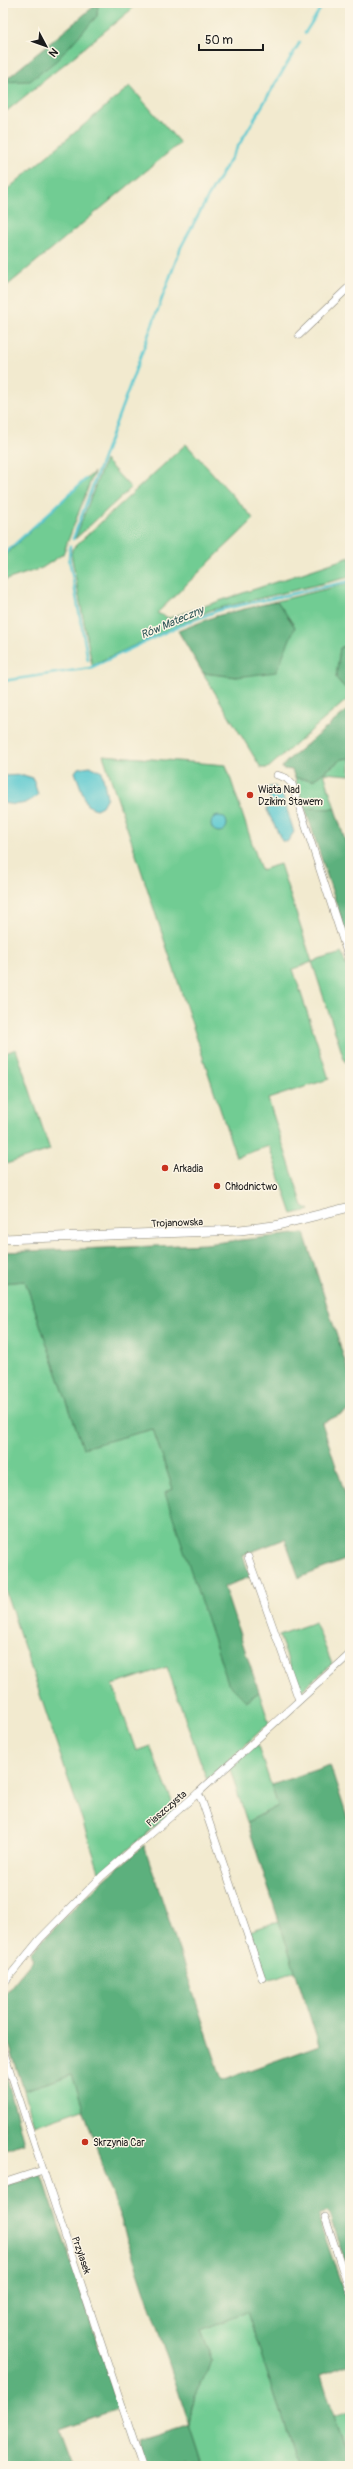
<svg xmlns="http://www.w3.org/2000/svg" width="353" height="2469" viewBox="0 0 353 2469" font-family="Pangolin,sans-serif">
<rect width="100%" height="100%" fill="#fcf5e5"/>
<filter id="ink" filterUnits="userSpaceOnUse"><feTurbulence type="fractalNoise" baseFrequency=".025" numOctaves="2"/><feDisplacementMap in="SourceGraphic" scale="8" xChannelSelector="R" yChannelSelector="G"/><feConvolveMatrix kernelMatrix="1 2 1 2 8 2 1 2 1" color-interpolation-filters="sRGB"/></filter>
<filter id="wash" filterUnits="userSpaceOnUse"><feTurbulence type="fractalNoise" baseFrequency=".012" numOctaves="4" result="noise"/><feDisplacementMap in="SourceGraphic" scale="16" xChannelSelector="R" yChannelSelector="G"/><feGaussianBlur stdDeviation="0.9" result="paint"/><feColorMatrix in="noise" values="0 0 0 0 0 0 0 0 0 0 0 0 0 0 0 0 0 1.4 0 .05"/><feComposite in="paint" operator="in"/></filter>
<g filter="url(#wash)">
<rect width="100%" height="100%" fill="#f2eacf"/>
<g fill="#71cc93" stroke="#467458">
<path d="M98,3h31l3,6 -129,105v-32l94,-66z"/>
<path d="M130,86l50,57 -177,146v-96z"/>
<path d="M186,444l68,75 -97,94 12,5 181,-61v20l-139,33 -119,55 -21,-111 2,-6z"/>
<path d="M105,460l26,28 -56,51z"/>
<path d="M94,472l-31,82 -21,14 -39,13v-24z"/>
<path d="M350,583v60l-10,5 -4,30 14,15v4l-82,71h-7l-58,-95 34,4 58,-50 -18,-26z"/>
<path d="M103,755l123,10 35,105 19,-6 32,98 30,-9 8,25v82l-5,2 -33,-100 -19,7 36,110 -61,20 35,107 7,4 -18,4 -23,-68 -33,11z"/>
<path d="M350,758v17l-26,-2 11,36 -30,-1 -10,-30 18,2 29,-21z"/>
<path d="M16,1049l34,101 -47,15v-111z"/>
<path d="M25,1281l58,166 70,-18 20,60 -8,4 81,208 13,-9 10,31 -62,57 -40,-113 -54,18 23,66 14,-5 25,63 -75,65 -97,-290v-301z"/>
<path d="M315,1622l17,42 -30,26 -5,-4 -18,-51z"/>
<path d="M257,1743l21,63 -31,16 -17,-53z"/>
<path d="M279,1921l17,50 -29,9 -17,-49z"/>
<path d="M72,2075l13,33 -51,18 -10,-36z"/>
<path d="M247,2311l51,155h-95l-13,-40 4,-28 18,-37 -11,-31z"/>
<path d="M350,2411v36l-5,1 -11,-32z"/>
</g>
<g fill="#5cb07d" stroke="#3c664c">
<path d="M98,3l-1,13 -40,44 -27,21 -27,1z"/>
<path d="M277,601l18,26 -19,45 -39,5 -34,-4 -25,-42 38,-15z"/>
<path d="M350,643v50l-14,-15 4,-30z"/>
<path d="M350,708v50l-8,1 -29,21 -18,-2 -3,-8 -9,-1 -1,-2 6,-7z"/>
<path d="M305,808l30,1 15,47v90z"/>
<path d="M304,1233l46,144v33l-28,13 28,86v49l-51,20 -14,-39 -42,16 7,22 -26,10 35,105 -13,9 -18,-18 -63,-190 8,-4 -20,-60 -70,19 -58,-167 -22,2v-31l202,-8z"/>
<path d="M330,1765l20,61v434l-5,2 -17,-50 -10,4 32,95v53l-29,11 29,91h-52l-51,-154 -46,18 11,31 -18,37 -4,28 13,40h-56l-9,-24 52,-16 -118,-351 -48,15 -21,-64v-30l30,-36 -3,-7 57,-58 57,-50 78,235 97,-35 -72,-223 31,-16 -7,-21z"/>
<path d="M3,2064l21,79 -21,7z"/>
<path d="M42,2174l77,234 -60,21 14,37h-70v-279z"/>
</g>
<g fill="#5cc9d0" stroke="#3c7276">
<path d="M90,766l12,6 5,25 -5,9 -6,3 -9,-4 -12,-33 3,-4z"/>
<path d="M23,775l10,3 5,17c-12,10 -20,11 -35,8v-27z"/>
<path d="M275,786l8,11 11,35 -7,10 -5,-1 -15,-31v-4l5,-1 -6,-17z"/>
<circle cx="219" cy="824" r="8"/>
</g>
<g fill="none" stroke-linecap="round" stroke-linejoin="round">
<g stroke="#5cc9d0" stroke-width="2.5">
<path d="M305,33l19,-30"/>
<path d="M73,539l108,-292 27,-50 92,-155"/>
<path d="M70,546l-1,12 19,102"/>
<path d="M3,555l83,-76"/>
<path d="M3,681l87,-13 84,-40 45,-18 131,-29"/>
</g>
</g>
</g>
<g filter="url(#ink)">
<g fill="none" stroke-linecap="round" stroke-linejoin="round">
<defs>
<g id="minor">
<path d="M299,335l51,-49"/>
<path d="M277,775l9,3 6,6 58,178"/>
<path d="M248,1557l51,143"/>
<path d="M198,1793l4,8 60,177"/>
<path d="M3,1984l37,-45 62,-63 96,-83 152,-139"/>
<path d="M3,2050l139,416"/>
<path d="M3,2183l40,-13"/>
<path d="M325,2217l25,75"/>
</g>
<path id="tertiary" d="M3,1239l237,-9 34,-4 76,-19"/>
</defs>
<use href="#minor" stroke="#878376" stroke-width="8"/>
<use href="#tertiary" stroke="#878376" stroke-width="10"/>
<use href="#minor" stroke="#fff" stroke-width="7"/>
<use href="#tertiary" stroke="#fff" stroke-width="9"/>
</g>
</g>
<g fill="#c8321e" stroke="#fcf5e5" stroke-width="1.5">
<circle cx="250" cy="795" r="4"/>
<circle cx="165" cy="1168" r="4"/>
<circle cx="217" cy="1186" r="4"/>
<circle cx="85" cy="2142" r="4"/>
</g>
<g text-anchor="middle" stroke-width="3" stroke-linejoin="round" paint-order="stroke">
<g font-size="10" fill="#1c1c1c" stroke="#fcf5e5" text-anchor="start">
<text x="258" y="793">Wiata Nad<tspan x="258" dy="12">Dzikim Stawem</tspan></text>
<text x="173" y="1172">Arkadia</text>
<text x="225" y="1190">Chłodnictwo</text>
<text x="93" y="2146">Skrzynia Car</text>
</g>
<g font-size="10" fill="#1c1c1c" stroke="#fcf5e5">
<text transform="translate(177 1222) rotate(-2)" y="4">Trojanowska</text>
<text transform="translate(166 1808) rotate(-41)" y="4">Piaszczysta</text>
<text transform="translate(82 2255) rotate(71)" y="4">Przylasek</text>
</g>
<g font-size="11" font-style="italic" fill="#32595b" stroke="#fcf5e5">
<text transform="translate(172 622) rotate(-23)" y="4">Rów Mateczny</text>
</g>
</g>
<rect width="353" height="2469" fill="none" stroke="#fcf5e5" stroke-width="16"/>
<g transform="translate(46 46) rotate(131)" stroke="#fcf5e5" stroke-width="3" paint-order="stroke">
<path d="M0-3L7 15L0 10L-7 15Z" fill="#1c1c1c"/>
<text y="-6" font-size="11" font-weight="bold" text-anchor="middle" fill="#1c1c1c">N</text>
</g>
<path d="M199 44v6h64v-6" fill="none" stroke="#1c1c1c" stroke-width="2"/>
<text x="205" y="44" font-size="12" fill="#1c1c1c" stroke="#fcf5e5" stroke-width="3" paint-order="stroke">50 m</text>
</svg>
